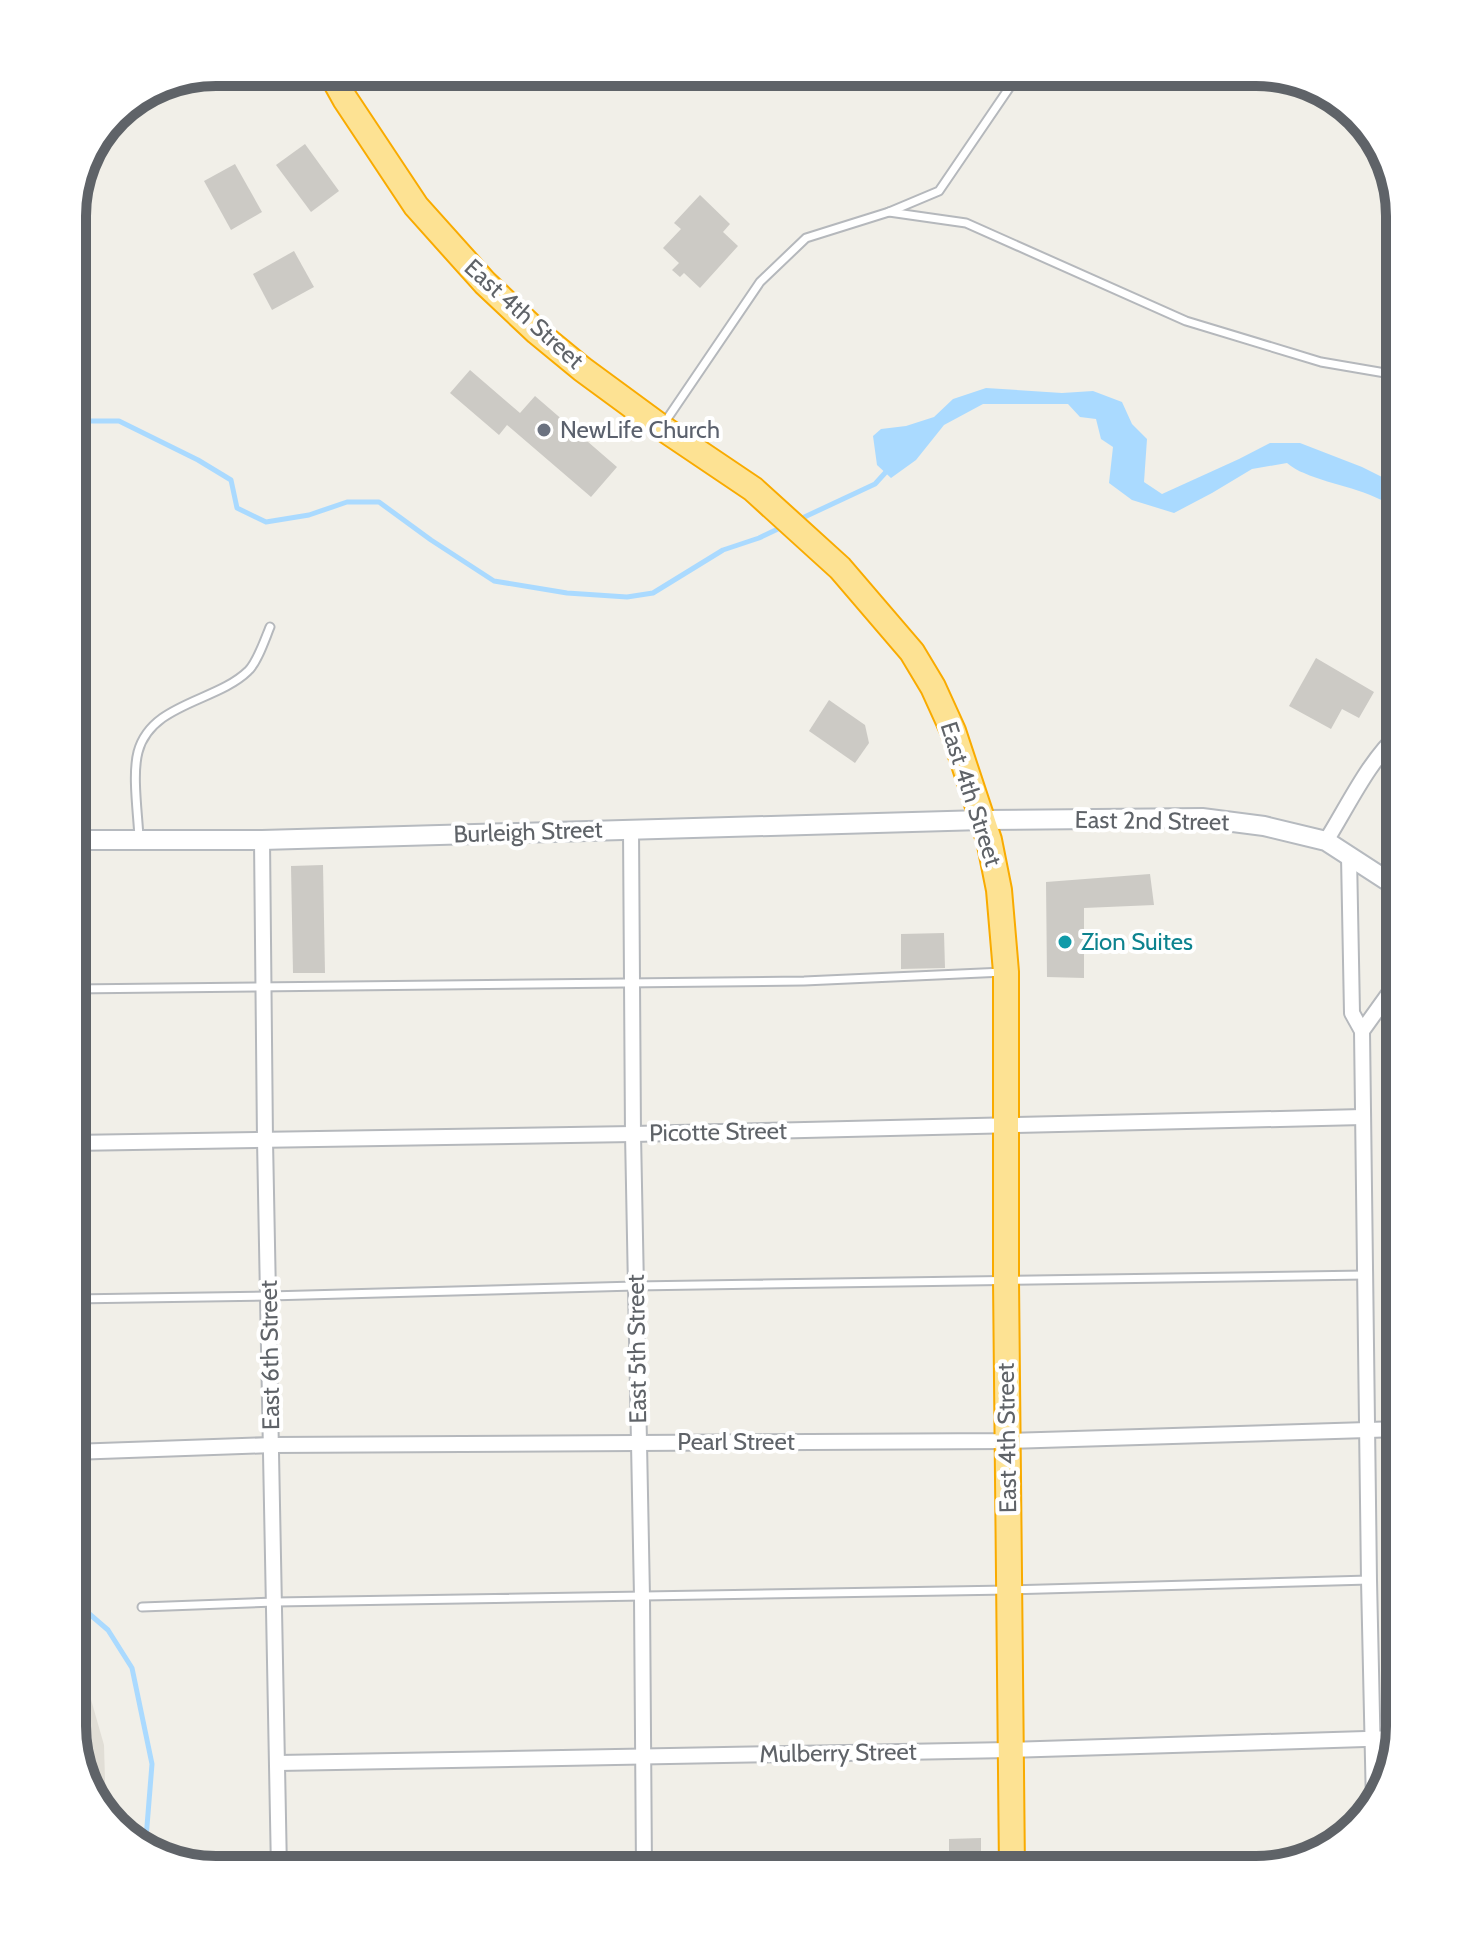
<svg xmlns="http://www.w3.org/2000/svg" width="1472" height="1942" viewBox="0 0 1472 1942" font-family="Cabin,sans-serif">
<rect width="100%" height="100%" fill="#f1efe8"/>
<path fill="#fef7e0" d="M1400,1007v719l-3,11 -16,-706z"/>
<path fill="#e1ded6" d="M72,1657l12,18 20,70 2,70 -10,-9 -24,-80z"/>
<path fill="#aadaff" d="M986,388l76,5 31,-2 29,11 10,22 15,15 -3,43 18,12 77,-35 31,-16h30l62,24 38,19v27c-26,-24 -65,-26 -96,-40 -6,-2 -12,-6 -17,-10l-35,6 -40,24 -38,20 -42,-13 -23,-17 4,-36 -12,-8 -5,-20 -16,-2 -12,-13h-85l-39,21 -28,35 -25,18 -14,-13 -4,-29 8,-7 25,-3 28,-9 19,-18z"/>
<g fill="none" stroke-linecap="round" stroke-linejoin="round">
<g stroke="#aadaff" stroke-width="5">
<path d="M72,421h47l79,39 33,20 6,28 29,14 43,-7 38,-13h32l52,38 63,41 73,12 60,4 26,-4 70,-43 36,-12 23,-11"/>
<path d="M798,520l77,-36 10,-11"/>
<path d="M72,1599l36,31 24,38 20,96 -7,87"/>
</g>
</g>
<g fill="#cccac5">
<path d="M305,144l34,47 -28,21 -35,-47z"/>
<path d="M235,164l27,48 -31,18 -27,-49z"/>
<path d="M700,195l30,29 -7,8 15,14 -38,42 -16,-15 -4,4 -8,-7 7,-7 -16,-15 18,-19 -7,-6z"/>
<path d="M294,251l20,36 -42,23 -19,-36z"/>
<path d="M470,370l50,43 15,-17 82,71 -26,30 -84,-72 -8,10 -49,-42z"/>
<path d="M1316,658l58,34 -15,26 -17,-9 -11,20 -42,-23z"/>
<path d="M829,700l36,25 4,18 -14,20 -46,-32z"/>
<path d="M323,865l2,108h-32l-2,-107z"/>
<path d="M1150,874l4,31 -70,3v70l-37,-1 -1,-95z"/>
<path d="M944,933l1,35 -44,1v-35z"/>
<path d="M981,1838v32h-32v-31z"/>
</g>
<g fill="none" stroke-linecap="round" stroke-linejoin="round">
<defs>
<g id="lane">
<path d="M889,212l77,11 220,98 135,41 70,12 9,-7"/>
<path d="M665,422l95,-140 46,-44 83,-26 50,-21 81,-119"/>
<path d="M139,838c-1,-24 -7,-63 -1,-86 13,-49 78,-50 110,-81 9,-8 17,-32 22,-44"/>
<path d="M72,989l732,-8 200,-9"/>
<path d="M72,1299l197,-3 366,-10 730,-11"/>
<path d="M142,1607l133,-5 734,-12 360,-10"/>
</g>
<g id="street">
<path d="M631,829l2,305 9,463 2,273"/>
<path d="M262,840l3,300 14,730"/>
<path d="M1326,841c22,-35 43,-81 74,-108"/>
<path d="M1349,856l3,157 10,18 7,549 5,225"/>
<path d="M1362,1031l38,-53"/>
<path d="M72,1143l561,-9 730,-17"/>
<path d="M72,1452l200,-7 735,-4 393,-12"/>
<path d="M278,1763l732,-13 387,-12"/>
</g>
<path id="secondary" d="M72,840h190l721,-20 219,-2 62,8 62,15 74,48"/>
<path id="highway" d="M330,72l15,27 71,107 69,77 52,49 45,37 79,58 92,62 87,79 72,84 21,35 20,44 36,109 10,50 7,82v309l6,589"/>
</defs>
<use href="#lane" stroke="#b5b8bc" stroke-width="11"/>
<use href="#street" stroke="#b5b8bc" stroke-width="18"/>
<use href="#secondary" stroke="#b6babf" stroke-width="22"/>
<use href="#highway" stroke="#f9ab00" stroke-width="28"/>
<use href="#lane" stroke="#fff" stroke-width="7"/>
<use href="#street" stroke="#fff" stroke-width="14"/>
<use href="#secondary" stroke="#fff" stroke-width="18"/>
<use href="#highway" stroke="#fde293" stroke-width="24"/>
</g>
<circle fill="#6b7280" stroke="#fff" stroke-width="3" cx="544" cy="430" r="8"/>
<circle fill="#0f9aa8" stroke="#fff" stroke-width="3" cx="1065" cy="942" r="8"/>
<g text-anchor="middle" stroke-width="8" stroke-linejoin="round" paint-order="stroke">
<g font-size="24" fill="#5f6368" stroke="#fff">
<text transform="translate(524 314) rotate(42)" y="8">East 4th Street</text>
<text transform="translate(971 794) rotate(72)" y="8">East 4th Street</text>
<text transform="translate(1152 821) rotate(1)" y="8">East 2nd Street</text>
<text transform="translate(528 832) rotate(-2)" y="8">Burleigh Street</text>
<text transform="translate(718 1132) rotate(-1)" y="8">Picotte Street</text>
<text transform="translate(637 1349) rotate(-91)" y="8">East 5th Street</text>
<text transform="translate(270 1355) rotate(-91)" y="8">East 6th Street</text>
<text transform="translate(1007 1438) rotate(-91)" y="8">East 4th Street</text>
<text x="736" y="1450">Pearl Street</text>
<text transform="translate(838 1753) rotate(-1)" y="8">Mulberry Street</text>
</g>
<g font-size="24" fill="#5b616d" stroke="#fff" text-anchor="start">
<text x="560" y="438">NewLife Church</text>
</g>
<g font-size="24" fill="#0d838f" stroke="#fff" text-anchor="start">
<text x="1081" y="950">Zion Suites</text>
</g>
</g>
<path d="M0 0H1472V1942H0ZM216 86H1256A130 130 0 0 1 1386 216V1726A130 130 0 0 1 1256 1856H216A130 130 0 0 1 86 1726V216A130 130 0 0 1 216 86Z" fill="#fff" fill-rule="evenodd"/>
<path fill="none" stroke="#5f6368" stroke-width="10" d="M216 86H1256A130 130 0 0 1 1386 216V1726A130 130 0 0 1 1256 1856H216A130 130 0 0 1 86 1726V216A130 130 0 0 1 216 86Z"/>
</svg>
